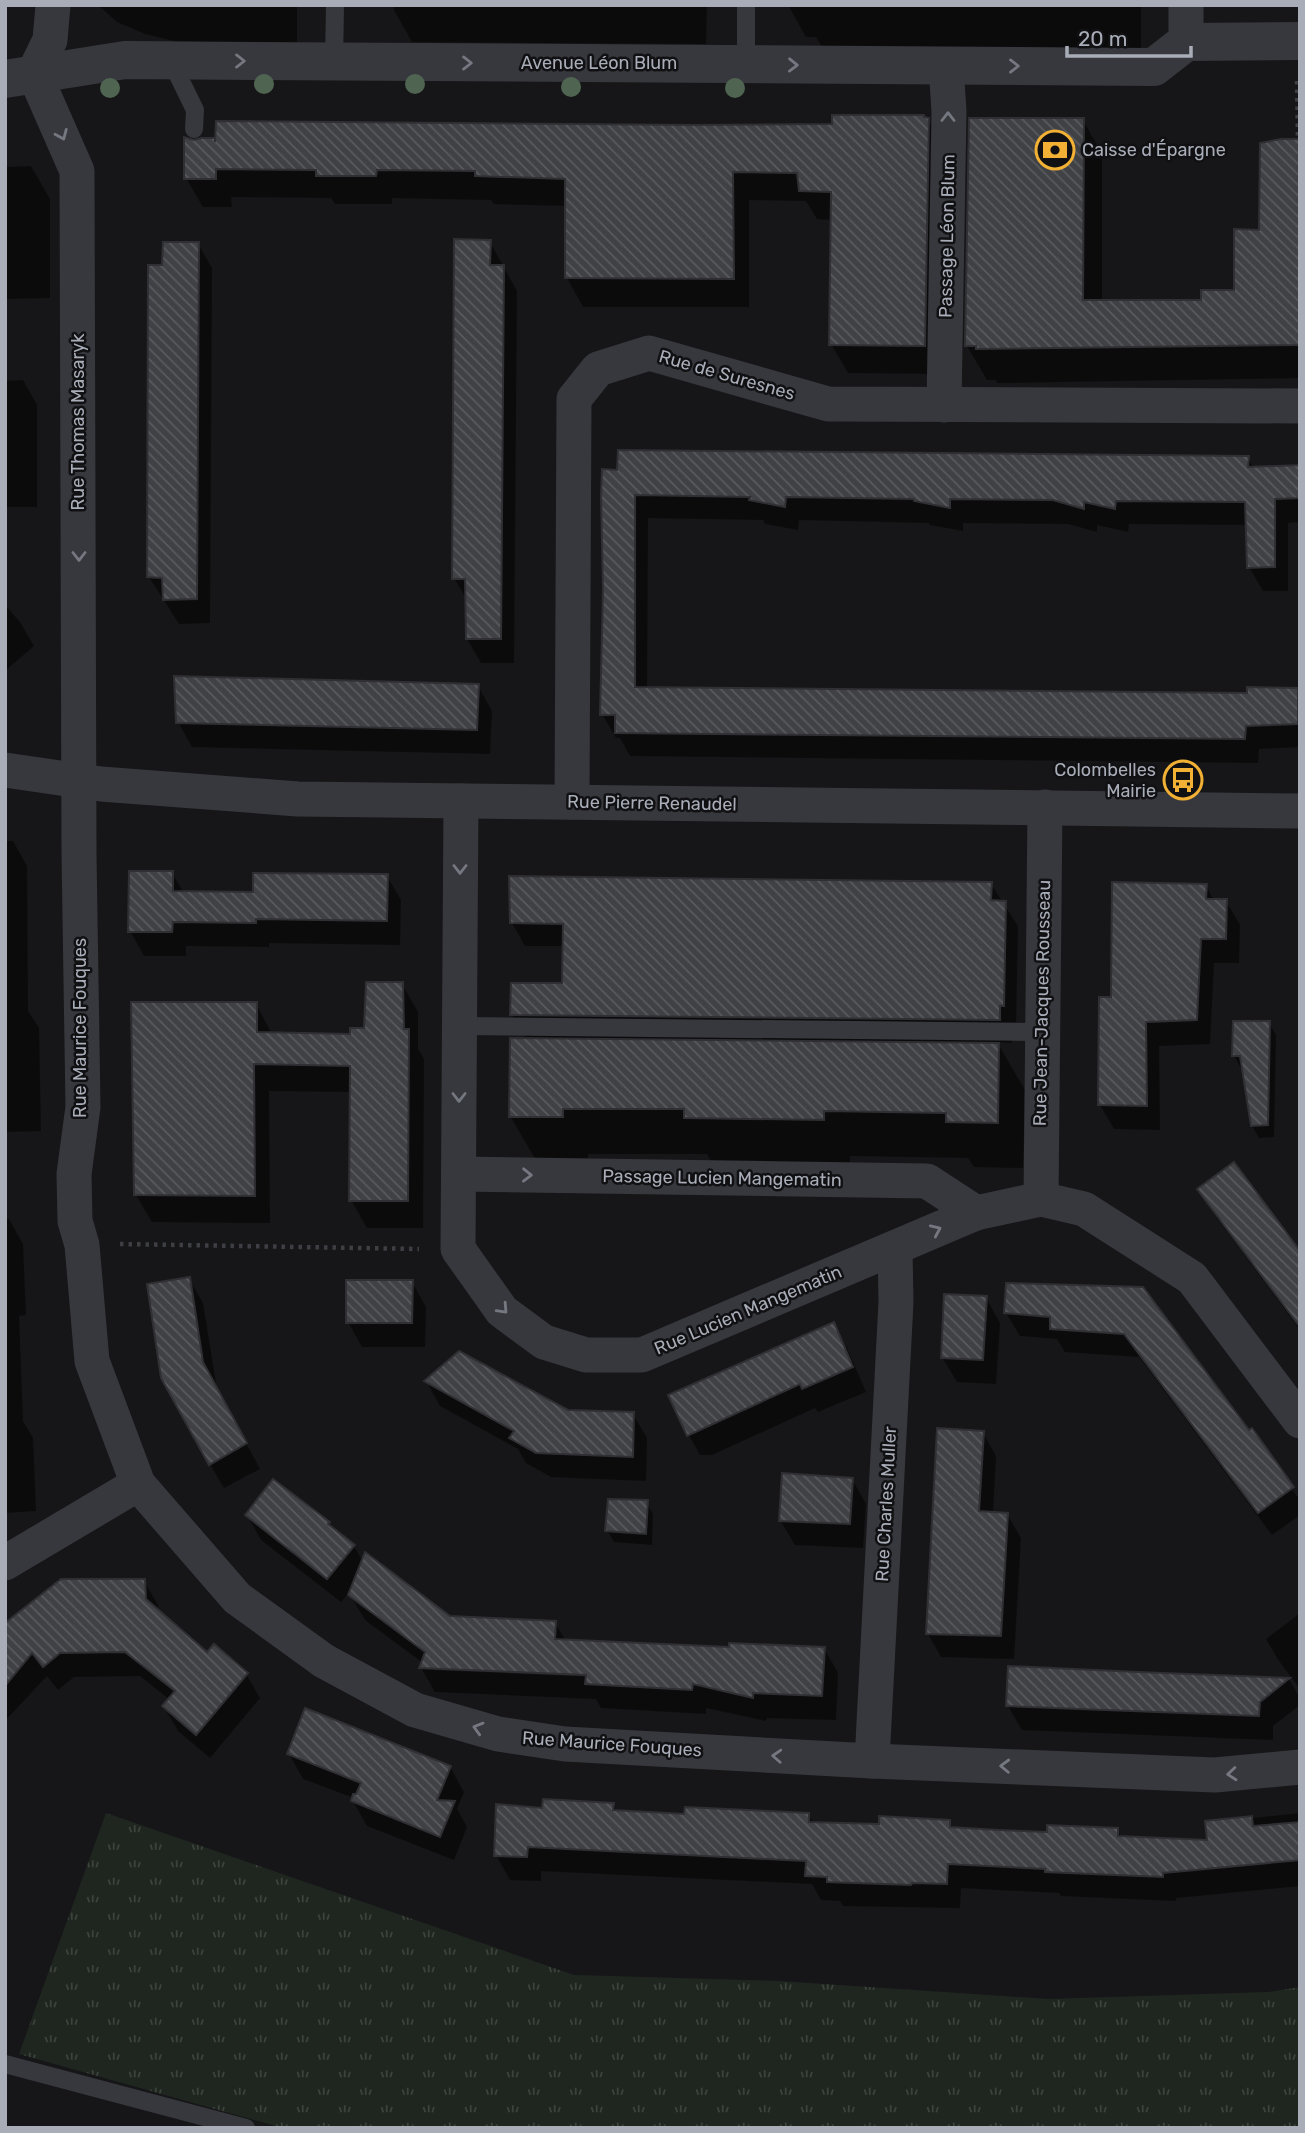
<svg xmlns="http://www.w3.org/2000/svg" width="1305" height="2133" viewBox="0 0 1305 2133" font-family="Rubik,sans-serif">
<defs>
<pattern id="park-tufts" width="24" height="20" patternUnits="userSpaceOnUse" patternTransform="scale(1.75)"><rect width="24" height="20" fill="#1e261f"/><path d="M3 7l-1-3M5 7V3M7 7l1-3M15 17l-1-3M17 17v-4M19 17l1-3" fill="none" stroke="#3c433d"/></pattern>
<pattern id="building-back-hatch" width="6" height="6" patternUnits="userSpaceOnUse" patternTransform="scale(1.75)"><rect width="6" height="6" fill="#404145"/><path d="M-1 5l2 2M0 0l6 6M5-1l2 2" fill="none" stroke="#595a5e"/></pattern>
</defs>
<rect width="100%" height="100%" fill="#161618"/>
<path fill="url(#park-tufts)" d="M106,1813l468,162 205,6 269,18 221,-7 31,-5v141h-1017l-264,-74z"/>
<g fill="#0007" fill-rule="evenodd">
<path d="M98,5h199v41l-114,-3 -38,-9 -28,-12z"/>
<path d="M394,5h313l-1,39 -294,-2 -18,-32z"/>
<path d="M788,5h353v48l-316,-1 -9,-15h-10z"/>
<path d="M928,119l16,29 -4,226 -92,-1 -17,-29 1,-124 -15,-1 -11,-18 -57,-1v107h-166l-16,-29v-72l-73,-2 -3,-4 -99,-2v6h-57l-4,-6 -100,-1 1,10h-29l-17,-29 30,-34 478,-17 139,-2z"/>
<path d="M1083,120l19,34v148h101l33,-10 64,-151v237l-303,5 -1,-3h-9l-20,-34z"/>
<path d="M31,166l19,33v99l-45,1v-132z"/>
<path d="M490,242l27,49 -3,372h-33l-14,-24v-39l-13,-22z"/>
<path d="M198,244l14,24 -2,355 -31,1 -30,-47 15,-310z"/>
<path d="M23,380l14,25v102h-32v-126z"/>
<path d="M1248,458l5,10 47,-1v55l-12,1v68h-25l-14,-24 -2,-42 -118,-1 -1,8 -31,-7v7l-29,-8 -105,-1v8l-33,-6 -1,-2 -130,-3 -1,10 -33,-6 -2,-4 -115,-2 -1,171 602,6 48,-5 3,6v51l-41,2 -1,14 -628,-7 -10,-18h-4l-14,-24 3,-123 -1,-120z"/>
<path d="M5,605l15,17 14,24 -29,25z"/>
<path d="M478,686l14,25 -2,43 -298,-7 -14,-25z"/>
<path d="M5,841h8l14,25 1,145 11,17 2,103 -36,1z"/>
<path d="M172,873l12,20 71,1 132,-18 14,24 -1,45 -131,-2v4l-83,-1v10h-42l-14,-25z"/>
<path d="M991,884l27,42 -2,102h-4v15l-15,-1 28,48 -2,78 -49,-1 -6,-9 -118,-2v9l-138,-2 -5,-9h-119v8h-51l-27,-46 17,-76 -15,-25 52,-30v-39h-39l-13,-23z"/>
<path d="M1206,885l8,16h12l14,24 -1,38h-25l-4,81 -51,2 1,84 -46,-1 -14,-24 13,-106z"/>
<path d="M402,984l16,28v37l6,10 -1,169h-56l-16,-28v-108l-82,-1 1,132 -118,-1 -16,-27 120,-191 16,30 80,1 14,-5z"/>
<path d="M1269,1023l7,12 -2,102 -15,1 -7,-12 -9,-58h-2l-7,-12z"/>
<path d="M1200,1190l100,64v76l-86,-116z"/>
<path d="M5,1219h4l14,25 3,71 -7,1 4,105 10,17 3,73 -31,2z"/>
<path d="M189,1279l14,24 14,86 43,80 -36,19 -14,-24z"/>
<path d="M412,1282l14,25 -1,40h-63l-14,-25z"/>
<path d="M1142,1289l158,211v15l-28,20 -133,-178 -74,-5 -8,-13 -37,-3 -14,-23z"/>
<path d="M986,1298l14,25 -4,61 -39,-2 -15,-25z"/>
<path d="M833,1324l14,24 19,44 -48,20 -3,-4 -103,47h-12l-14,-25z"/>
<path d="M426,1381l142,31 65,2 14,24 -1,43 -95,-4 -25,-14 -8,-14 -78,-43z"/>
<path d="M983,1433l13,23 -3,57 14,1 14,24 -7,121 -73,-2 -13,-23z"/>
<path d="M852,1479l14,25 -3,44 -68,-3 -15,-25z"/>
<path d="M646,1502l7,12 -1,31 -38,-3 -7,-12z"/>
<path d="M247,1515l81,8 5,7 21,16 9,16 87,55 105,6 11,18 164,8 94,-1 14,25 -2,47 -69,-2 -1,3 -60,-13v6l-105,-6 -5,-9 -161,-7 -14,-24 2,-5 -58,-43 -16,-27 -8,9 -80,-62zM430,1666l165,8v3l-161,-7z"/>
<path d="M144,1581l14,24v8l49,42 39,19 14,24 -50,60 -32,-27 -14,-24 6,-7 -30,-24 -66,1 -16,13 -11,-14 -42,45v-99l2,2z"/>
<path d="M1300,1613v76l-21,-28 -13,-22z"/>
<path d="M1010,1668l279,11 11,19v7l-27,21v14l-251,-10 -14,-24z"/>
<path d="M289,1754l161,13 14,25 -7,17 10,18 -13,33 -87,-34 -14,-25 1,-3 -51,-19z"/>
<path d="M613,1805l4,7 69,4 122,-1 6,9 67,2 68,-5 4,8 96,5 68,-5 5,9 87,4 -2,-19 93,-10v73l-124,12v3l-115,-5 -2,-3 -98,-5 -1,20 -117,-2 -3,-5 -19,-1 -9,-16 -271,-13v10l-31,-1 -14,-25 48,-45z"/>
</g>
<g fill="url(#building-back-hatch)" stroke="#303034" stroke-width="2">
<path d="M832,115h92v2l5,1 -4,228 -96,-1 2,-153 -32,-1 -2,-18 -64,-1 1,107 -169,-1v-99l-90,-3v-5l-98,-1 -1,6h-60v-6l-100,-1v10h-32v-42l10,3 7,-2h14v4l1,-21 478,4 138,-1z"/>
<path d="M969,118h115l-1,182h118v-10h33v-61l25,1 1,-87 21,-4h19v206l-324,4v-3h-11z"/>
<path d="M454,239l37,1 -1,25h14l-3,374h-35l-1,-60h-13z"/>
<path d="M163,242h36l-2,357 -34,1 -1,-22 -15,-1 1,-312h14z"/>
<path d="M618,450l631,6 -1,11 52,-2v33l-25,1v68l-28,1 -2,-66 -129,-1 -1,8 -31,-7v7l-31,-9 -103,-1v9l-36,-7v-2l-128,-2 -1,10 -36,-7 1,-3 -115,-2v192l612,6v-6l51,1v36l-52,2 -1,13 -630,-6v-18h-15l3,-124 -2,-95 1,-27 15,1z"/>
<path d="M174,676l305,8 -2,46 -301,-7z"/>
<path d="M129,871h44v20l80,1v-19l135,1 -1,47 -131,-2v4l-83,-1 -1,10h-44z"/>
<path d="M509,876l483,6 -1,18 15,1 -2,105h-4v14l-490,-5 1,-32h51l1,-59 -53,-1z"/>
<path d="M1112,882l95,2 -1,15h21l-1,40h-25l-4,81 -51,2 1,84 -49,-1 1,-108h12z"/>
<path d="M366,982h37l1,47h5l-1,172h-59l1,-135 -96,-2 1,132 -121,-1 -3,-193h126v30l93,2v-6h14z"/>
<path d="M1233,1021h37l-2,104 -17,1 -11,-70h-8z"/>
<path d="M510,1038l489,5 -1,80 -52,-1v-9l-122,-2v9l-140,-2v-9h-121v8h-54z"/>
<path d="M1234,1162l66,89v76l-103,-138z"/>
<path d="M190,1277l13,85 44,81 -38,22 -48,-87 -14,-94z"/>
<path d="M346,1280h67l-1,43h-66z"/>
<path d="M1006,1283l137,4 106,143 3,-2 42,59 -36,26 -134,-179 -74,-5v-12l-46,-4z"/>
<path d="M944,1294l43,2 -4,64 -42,-2z"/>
<path d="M834,1322l19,45 -51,22 -2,-5 -113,52 -19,-41z"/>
<path d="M459,1351l109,59 66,2 -1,45 -97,-4 -27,-15 5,-7 -90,-50z"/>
<path d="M937,1428l47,3 -5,80 29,2 -7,123 -75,-2z"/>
<path d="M782,1473l71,5 -3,46 -71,-3z"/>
<path d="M273,1479l57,43 -2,2 27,21 -28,34 -82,-64z"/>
<path d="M608,1499l40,1 -2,34 -41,-3z"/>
<path d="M365,1552l85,64 106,5 -1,18 174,8v-4l96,4 -3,49 -69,-3v5l-60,-14 -1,6 -107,-6 1,-9 -167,-7 6,-16 -77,-57z"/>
<path d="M61,1579h84l1,20 61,53 7,-8 34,29 -52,62 -34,-29 13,-15 -50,-39 -65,1 -17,14 -11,-14 -27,33v-63z"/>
<path d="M1008,1666l130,6 152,6 -30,24 -1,14 -253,-10z"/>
<path d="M305,1708l146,58 -14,34 18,1 -15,36 -89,-36 2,-7h3l5,-11 -74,-29z"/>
<path d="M543,1799l71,4 -1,7 71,4 1,-7 124,6v9l70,2v-8l71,4v7l48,3 49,2v-7l71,3v8l89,4 -2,-19 47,-5 1,10 47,-4v38l-137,13v4l-118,-5v-3l-97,-5 -1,20 -35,-1 -1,2 -84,-3v-5l-22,-1 1,-15 -278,-14 -1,10 -33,-1 2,-52 46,4z"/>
</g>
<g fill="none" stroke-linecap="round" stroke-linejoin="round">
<g stroke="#3d3f44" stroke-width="4.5" stroke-dasharray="3.5 5" stroke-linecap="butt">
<path d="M1297,81l1,58"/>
<path d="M120,1244l299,5"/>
</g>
<g stroke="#37383d" stroke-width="18">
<path d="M746,5v59"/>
<path d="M171,61l24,49 -1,19"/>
<path d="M334,62l1,-57"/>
<path d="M460,1026l582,6"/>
<path d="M5,2064l241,64"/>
</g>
<g stroke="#37383d" stroke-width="35">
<path d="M53,5l-3,35 -16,33 43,98 2,683 4,253 -9,67 1,47 7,24 10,116 46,123 99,114 87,63 91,49 83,24 67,10 307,17 343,14 85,-8"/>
<path d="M1186,5v37"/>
<path d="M944,405l5,-294 -3,-45"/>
<path d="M5,770l96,14 197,15 1002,12"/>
<path d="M461,801l-3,448 44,62 42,31 42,13h56l334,-142 65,-14 43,10 108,69 108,143"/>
<path d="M572,802l2,-403 24,-30 51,-16 179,51 472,2"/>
<path d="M459,1174l468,7 49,32"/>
<path d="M1041,1199l4,-392"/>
<path d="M5,1563l133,-79"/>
<path d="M872,1761l24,-459 -1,-54"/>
</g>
<path stroke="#37383d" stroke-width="38" d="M5,79l120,-19 1029,7 32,-25 114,-1"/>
</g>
<g fill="#506452">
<circle cx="264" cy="84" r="10"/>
<circle cx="415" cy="84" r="10"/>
<circle cx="571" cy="87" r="10"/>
<circle cx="110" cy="88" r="10"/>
<circle cx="735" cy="88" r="10"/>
</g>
<defs><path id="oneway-chevron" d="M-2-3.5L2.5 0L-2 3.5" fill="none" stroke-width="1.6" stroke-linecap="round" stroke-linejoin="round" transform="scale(1.75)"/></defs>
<g stroke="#757881">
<use href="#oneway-chevron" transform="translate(240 61)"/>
<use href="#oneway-chevron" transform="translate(467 63)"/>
<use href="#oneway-chevron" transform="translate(793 65) rotate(1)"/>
<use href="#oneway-chevron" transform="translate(1014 66)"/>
<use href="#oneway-chevron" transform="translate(948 117) rotate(-90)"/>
<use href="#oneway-chevron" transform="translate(62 135) rotate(67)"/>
<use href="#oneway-chevron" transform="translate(79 556) rotate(90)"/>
<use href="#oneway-chevron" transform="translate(460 869) rotate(90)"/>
<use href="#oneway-chevron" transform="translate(459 1097) rotate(90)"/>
<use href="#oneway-chevron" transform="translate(527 1175) rotate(1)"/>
<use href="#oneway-chevron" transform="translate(936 1230) rotate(-24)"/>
<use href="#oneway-chevron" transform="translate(503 1309) rotate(47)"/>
<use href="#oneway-chevron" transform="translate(478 1728) rotate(-164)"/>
<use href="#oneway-chevron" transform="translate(777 1756) rotate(-177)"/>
<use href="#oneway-chevron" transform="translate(1005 1766) rotate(-178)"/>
<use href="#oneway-chevron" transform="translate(1232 1774) rotate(175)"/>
</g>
<defs>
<symbol id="bank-ring" viewBox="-11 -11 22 22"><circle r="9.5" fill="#111113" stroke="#f2b134" stroke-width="1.5"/><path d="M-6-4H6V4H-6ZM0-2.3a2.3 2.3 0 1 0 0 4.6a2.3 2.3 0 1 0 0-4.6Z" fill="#f2b134"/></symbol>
<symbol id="bus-ring" viewBox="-11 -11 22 22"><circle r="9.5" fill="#111113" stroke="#f2b134" stroke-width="1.5"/><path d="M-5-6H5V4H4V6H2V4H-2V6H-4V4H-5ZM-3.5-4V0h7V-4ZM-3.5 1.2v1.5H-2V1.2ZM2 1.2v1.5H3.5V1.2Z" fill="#f2b134"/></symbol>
</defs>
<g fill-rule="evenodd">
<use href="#bank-ring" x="1033" y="128" width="44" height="44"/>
<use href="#bus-ring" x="1161" y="758" width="44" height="44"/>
</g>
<g text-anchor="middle" stroke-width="5" stroke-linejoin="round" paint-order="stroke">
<g font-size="18" fill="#a8adb8" stroke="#111113">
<text x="599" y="69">Avenue Léon Blum</text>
<text transform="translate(947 236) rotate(-89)" y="6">Passage Léon Blum</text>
<text transform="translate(727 375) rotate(16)" y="6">Rue de Suresnes</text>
<text transform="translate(78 422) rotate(-90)" y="6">Rue Thomas Masaryk</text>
<text transform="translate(652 803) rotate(1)" y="6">Rue Pierre Renaudel</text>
<text transform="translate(1042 1003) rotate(-89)" y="6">Rue Jean-Jacques Rousseau</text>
<text transform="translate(80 1028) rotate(-90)" y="6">Rue Maurice Fouques</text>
<text transform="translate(722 1178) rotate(1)" y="6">Passage Lucien Mangematin</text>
<text transform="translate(748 1310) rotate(-23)" y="6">Rue Lucien Mangematin</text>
<text transform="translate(886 1504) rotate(-87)" y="6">Rue Charles Muller</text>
<text transform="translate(612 1744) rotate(4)" y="6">Rue Maurice Fouques</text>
</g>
<g font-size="18" fill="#a8adb8" stroke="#111113" text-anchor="start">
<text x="1082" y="156">Caisse d'Épargne</text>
<text x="1156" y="776" text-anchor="end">Colombelles<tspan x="1156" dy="21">Mairie</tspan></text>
</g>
</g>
<rect width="1305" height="2133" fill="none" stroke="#a8adb8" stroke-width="14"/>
<path d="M1067 46v10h124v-10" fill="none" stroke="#a8adb8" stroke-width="3.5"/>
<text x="1078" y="46" font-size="21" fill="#a8adb8" stroke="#111113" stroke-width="5" paint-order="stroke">20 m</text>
</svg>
